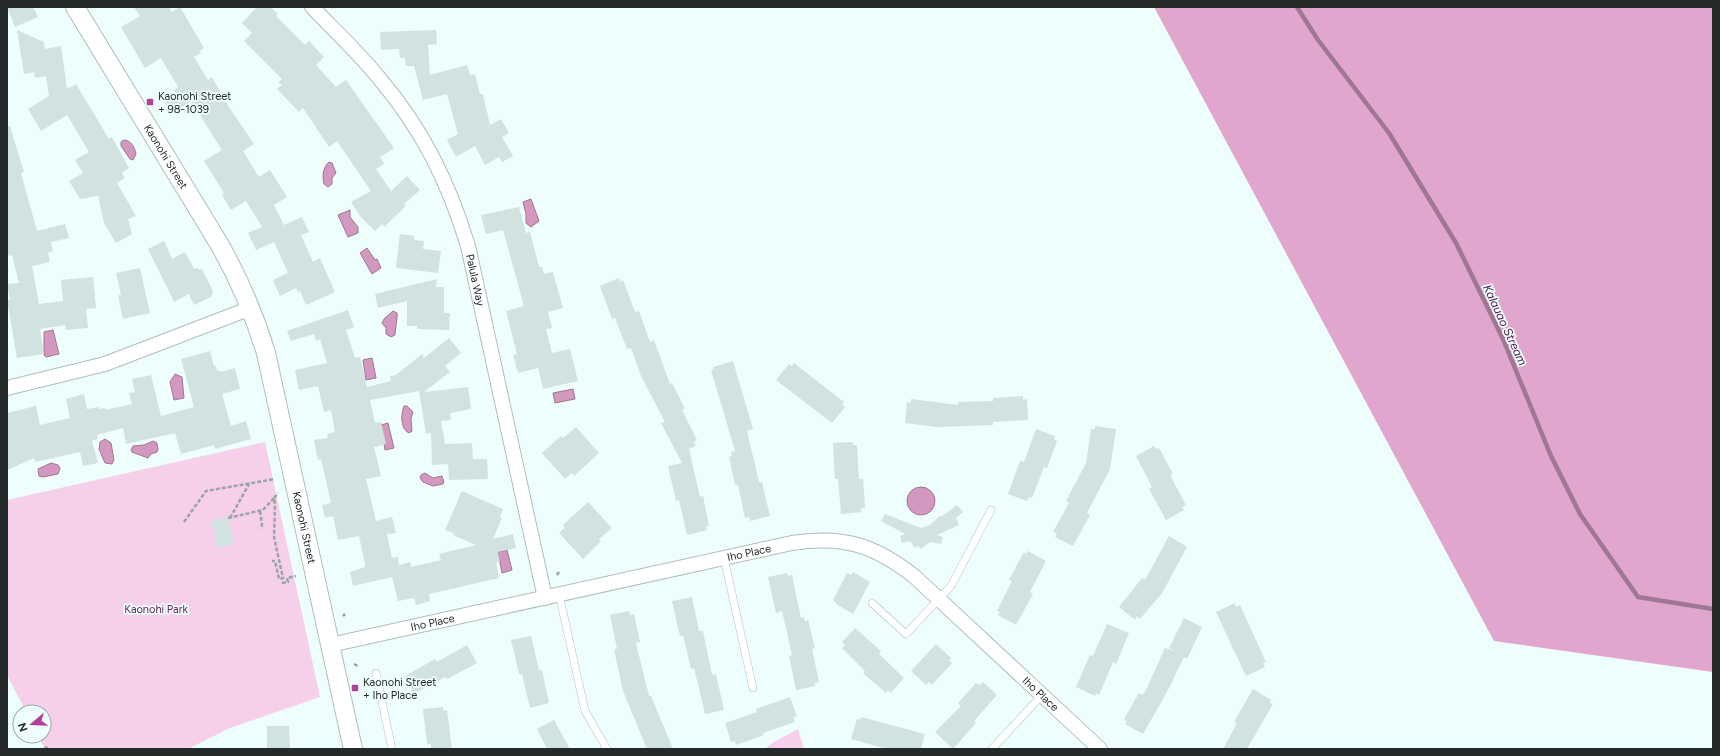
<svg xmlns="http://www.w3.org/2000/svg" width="1720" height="756" viewBox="0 0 1720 756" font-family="Figtree,sans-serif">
<rect width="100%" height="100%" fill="#edfefc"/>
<g fill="#f6d0ea">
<path d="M265,442l55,255 -90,31 -42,21h-143l-7,-13h6v-24h-18l-19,-37v-175z"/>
<path d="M798,729l6,20h-39l7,-6z"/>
</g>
<path fill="#e0a6ce" d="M1154,7h559v665l-219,-31z"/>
<g fill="#d298c0" stroke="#9e7793">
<path d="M124,140c7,0 11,8 12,14l-3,6 -3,-1 -9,-13v-4z"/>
<path d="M329,162l3,1 4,10 -4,5v6l-4,3 -4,-3c-2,-8 -1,-17 5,-22z"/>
<path d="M531,199l8,22 -8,6 -5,-4v-9l-3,-12z"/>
<path d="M350,210v7l8,10v6l-10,4 -10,-22z"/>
<path d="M367,248l8,12 2,-1 4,9 -9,6 -12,-21z"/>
<path d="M393,311l4,2c1,2 -2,18 -2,22l-4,2 -5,-3v-6l-4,-5 2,-4z"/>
<path d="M53,330l6,24 -13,3 -2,-2v-23z"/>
<path d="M372,358l4,20 -10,2 -3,-20z"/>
<path d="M175,374l7,3 2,21 -10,2 -4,-18z"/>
<path d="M573,389l2,10 -20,4 -2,-10z"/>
<path d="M404,406h3l6,6 -2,7 1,12 -3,2c-9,-4 -8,-19 -5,-27z"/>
<path d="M388,423l6,25 -9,2 -4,-25z"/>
<path d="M105,439l6,4 3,17 -2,4 -7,-1 -6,-14 1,-7z"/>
<path d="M153,441l4,2 1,6 -1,3 -6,2 -3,4 -16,-6 -1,-2 2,-4 11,-1z"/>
<path d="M51,463l7,2 2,3 -2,6 -15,3 -4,-1 -1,-7z"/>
<path d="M425,473l8,5 9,-2 2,6 -1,2 -10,2 -10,-4 -3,-4 1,-3z"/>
<circle cx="921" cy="501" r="14"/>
<path d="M507,550l5,20 -10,3 -4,-21z"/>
</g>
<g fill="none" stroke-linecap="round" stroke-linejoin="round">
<path stroke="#9e7793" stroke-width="4.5" d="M1297,7l21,33 71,93 67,110 47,96 48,117 29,58 58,83 75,12"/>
</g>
<g fill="#d2e2e1">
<path d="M7,7h26l5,10 -23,10z"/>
<path d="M134,7h35l3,5 8,-5 24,41 -4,3 1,2 -7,4 14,23 4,-3 17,30 25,37 -11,7 16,26 11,-7 17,27 -13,8 10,20 18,-8 7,15 -8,3 12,27 7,-4 15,34 -29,13 -6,-14 -2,1 -2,-4 -16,8 -7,-16 15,-7 -14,-31 -18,8 -8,-17 14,-6 -16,-26 -15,9 -9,-15 2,-2 -20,-32 18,-11 -31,-49 -19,12 -8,-14 12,-6 -2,-3 4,-3 -17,-29 -16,10 -24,-41 19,-11z"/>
<path d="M257,7h13l8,7 -2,2 29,29 4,-4 15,16 -8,8 20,22 10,-7 48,68 -14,9 4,7 -8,5 15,22 16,-15 13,14 -16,14 2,2 -22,21 -2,-3 -7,7 -15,-15 -9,-14 20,-11 -34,-50 -8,6 -26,-39 -4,4 -22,-23 5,-4 -4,-3 4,-3 -38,-38 8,-8 -10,-10z"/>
<path d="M17,30l27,12 1,7 16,-3 6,43 9,-5 33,55 3,-2 17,31 -7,5 3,5 -8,5 19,33 -8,3 4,15 -16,9 -12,-20 -6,-27 -18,3 -11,-18 14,-8 -8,-13 14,-8 -22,-37 -26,16 -13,-22 21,-13 -3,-20 -11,2 -1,-6 -10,2z"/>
<path d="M436,30l1,14 -9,1 2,30 37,-10 3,10 5,-1 5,20h3l7,31 11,-6 8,14 -7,4 11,19 -11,6 -3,-5 -14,8 -10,-19 -19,11 -9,-17 11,-6 -11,-40 -24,6 -9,-34h-8l-1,-8h-5l-1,-9 -18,1 -1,-18z"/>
<path d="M7,126h3l14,46 -3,1 16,58 28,-7 4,14 -18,4 2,9 -5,2 2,9 -18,4 7,38 24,-3 -2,-21 32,-3 3,31 -10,1 2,19 -22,2 -1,-5 -25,4 4,25 -27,4 -10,-58h3l-3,-16 12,-1 -7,-28 -5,1z"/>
<path d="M519,207l7,26 4,-1 9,35h3l2,7 9,-2 10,36 -15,4 4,16 -6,1 6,24 18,-4 8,32 -35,8 -5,-21 -20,5 -5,-18 4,-1 -11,-43 18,-5 -21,-76 -17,4 -5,-19z"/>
<path d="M400,234l14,2v4l10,1 -1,8 18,2 -3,22 -42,-5z"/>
<path d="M164,241l8,18 13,-7 9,17 3,-1 2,2 3,-1 11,22 -2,6 -17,8 -5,-11 -15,8 -26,-53z"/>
<path d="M140,268l10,45 -27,6 -5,-24h3l-5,-22z"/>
<path d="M619,278l1,4 3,-2 12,32 4,-1 11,31 4,-2 16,44 2,-1 13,26 -3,1 15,30 -3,2 2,4 -7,3 11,48 3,-1 6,30h-3l1,4 -20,5 -8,-35 -3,1 -8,-35 14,-3 -21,-40 4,-1 -24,-46 -10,-28 -4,1 -12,-31 -3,1 -12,-33z"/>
<path d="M437,279l-1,8h8v26h6l-1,17 -32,-1v-3h-10v-25l-29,7 -3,-14z"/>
<path d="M348,310l6,17 -8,3 9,28 5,-1 7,30 24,-6 -1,-5 6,-1 26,-21 2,4 25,-20 12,15 -16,13 5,6 -26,20 44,-5 3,22 -21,4 1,7 -10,1 4,23 27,-1 1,16h14l1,20 -39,1 -1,-16 -16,1 -1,-32 -5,1 -7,-43 -49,9 5,23 6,-1 5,22 -12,3 7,29 -15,3 10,42 16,-4 4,16 -9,1 5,24 6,-1 1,8 11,-3 1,5 30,-7 -2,-6 37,-9 -23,-10 1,-2 -9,-3 17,-39 41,18 -3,8 2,1 -9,21 20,-5 3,14 -18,4 2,9 -4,1 3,16 -70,16 1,7 -14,4 -2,-7 -16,3 -6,-24 -39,9 -3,-14 15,-5v-3l-6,-28 -21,4 -5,-24 -8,2 -3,-13 9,-2 -10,-44 -3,1 -4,-20 14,-2 -1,-4 8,-2 -4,-22 -7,2 -6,-26 -19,4 -4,-20 32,-7 -7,-24 -4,2 -2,-7 -23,7 -4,-10z"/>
<path d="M210,351l4,15h2l1,5 3,-1v2l15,-4 5,21 -18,5 9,32 15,-5 5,18 -36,10 -1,-4 -33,9 -6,-21 -49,11 -3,-16 -26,7 1,4 -6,2 6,22 -15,3 -3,-14 -45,10 -1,-4 -27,12v-57l29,-7 4,19 30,-7 -4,-19 18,-5 3,15 12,-2v2l6,-1v2l27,-6 -3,-11 6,-1 -3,-13 19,-4 10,41 33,-9 -13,-48z"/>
<path d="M733,361l20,68 -6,2 12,51h3l8,34 -20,5 -1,-4 -4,1 -7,-33h-3l-6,-28 3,-1 -1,-4 4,-1 -24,-81 3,-1 -1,-2z"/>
<path d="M794,363l50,39 -2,2 3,3 -13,16 -56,-43 13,-16 3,2z"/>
<path d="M1023,396v4l4,-1 1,21 -35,2v3l-56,2 -32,-4 2,-21 4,1v-4l47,6v-3l35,-1v-3z"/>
<path d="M1095,426l21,3 -6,40 -23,44 3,2 -17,31 -18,-9 2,-4 -4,-1 16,-29 -3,-2 20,-38 5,-34h4z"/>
<path d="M576,427l23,26 -25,23 -2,-3 -7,6 -23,-26 19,-17 2,2z"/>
<path d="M1036,429l19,7 -1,3 3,2 -10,27 -3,-1 -12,31 -3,-1 -2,4 -19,-7 12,-33 4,1z"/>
<path d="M853,442v3h4l2,34h4l2,29h-4l1,4 -21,2 -3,-35h-3l-2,-36z"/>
<path d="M1154,446l2,3 3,-1 14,26 -3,1 16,30 -4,2 2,3 -18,10 -17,-31 3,-2 -16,-31z"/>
<path d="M588,502l24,26 -13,11 2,2 -18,18 -24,-26 6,-6 -2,-2z"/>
<path d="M957,505l6,7 -7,6 3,7 -22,10 6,2 -2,7 -11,-2 -9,7 -3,-3 -3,2 -5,-7 -8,2 -2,-7 5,-2 -24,-13 4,-7 36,14 9,-3 10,-9 1,1z"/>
<path d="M228,517l6,27 -17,4 -6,-27z"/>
<path d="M1169,536l18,11 -25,46 -22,26 -3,-3 -2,4 -16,-13 23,-29 3,2z"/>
<path d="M1028,551l18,10 -16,31 3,2 -17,31 -18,-10 2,-3 -3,-1 15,-30 -3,-1 8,-15 7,-13 2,2z"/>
<path d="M853,572l17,10 -17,32 -17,-10v-1l-3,-3 14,-27 4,2z"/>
<path d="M787,573l1,3 4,-1 9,43 3,-1 1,4 3,-1 7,28 -3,1 7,33 -4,1v3l-19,4 -7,-34 3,-1 -10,-44 -6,2 -8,-36z"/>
<path d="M692,597l7,34h4l9,44 4,-1 8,36 -19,4 -11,-46 -3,1 -8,-34 -3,1 -8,-35z"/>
<path d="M1235,603l1,4 4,-2 26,57 -3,1 2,4 -19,9 -30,-64z"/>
<path d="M629,611l1,4 4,-1 6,28 -4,1 13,53h2l22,53h-26l-24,-58 -9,-41 3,-1 -7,-34z"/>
<path d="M1184,618l18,9 -15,32 -3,-2 -16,33 -25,44 -18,-10 2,-3 -3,-2 15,-26 3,2 3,-3 20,-44 9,3 -5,-3z"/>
<path d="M1107,624l22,9 -13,31 -3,-2 -14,33 -3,-2 -1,3 -19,-9 14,-32 3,1z"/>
<path d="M855,628l26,23 -2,3 25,24 -13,15 -3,-3 -2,3 -23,-20 2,-2 -23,-23 3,-3 -3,-3z"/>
<path d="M531,636l8,34h3l7,33 -19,5 -8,-34h-3l-8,-34z"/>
<path d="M936,644l15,14 -2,2 3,3 -20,22 -3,-3 -3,3 -15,-14z"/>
<path d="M467,645l10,18 -30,16 -2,-2 -31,17 -9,-18 30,-17 2,3z"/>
<path d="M983,682l14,13 -23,26 2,2 -23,26 -18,-17 26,-26 -3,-3 18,-20 3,2z"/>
<path d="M1253,689l18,11 -1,3 3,1 -26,45h-24l14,-26 -3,-1z"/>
<path d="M790,697l7,19 -4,2 2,4 -32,11 1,2 -28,10 -1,-4 -4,1 -6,-19 32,-11 -1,-3z"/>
<path d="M443,707v3h4l5,39h-21v-5h-4l-4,-35z"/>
<path d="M861,717l64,17 -4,15h-34l-36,-10 6,-20 3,1z"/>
<path d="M554,720l16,29h-23l-10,-20z"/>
<path d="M267,726h22l1,23h-23z"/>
</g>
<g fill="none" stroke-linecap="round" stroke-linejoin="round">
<defs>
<g id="service">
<path d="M724,558l29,130"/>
<path d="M559,594l26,117 22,38"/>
<path d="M872,603l34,31 45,-48 40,-76"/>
<path d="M376,673l16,76"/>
<path d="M992,749l50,-54"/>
</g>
<g id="minor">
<path id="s1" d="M312,7c22,23 47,46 67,71 44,52 69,103 89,168l77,352"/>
<path d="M7,388l98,-24 146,-56"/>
<path id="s2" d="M330,645l462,-102c51,-8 83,2 123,34l185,172"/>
</g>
<g id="tertiary">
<path id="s3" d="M75,7l143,235c21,36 36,72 48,111l87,396"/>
</g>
</defs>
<use href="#service" stroke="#aebebd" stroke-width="8"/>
<use href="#minor" stroke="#aebebd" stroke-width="16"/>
<use href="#tertiary" stroke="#aebebd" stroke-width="20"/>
<g stroke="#99a5a4" stroke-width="2.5" stroke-dasharray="4 2" stroke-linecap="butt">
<path d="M274,498l4,-5"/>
<path d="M260,511l2,14 -1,4"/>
<path d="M228,518l35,-8 11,-12 1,6 -1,33 9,41 -4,1 -4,-18h-3"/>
<path d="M230,518l19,-34"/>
<path d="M184,522l22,-31 69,-12"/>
<path d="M557,575l2,-3"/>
<path d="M282,583l6,-1 -1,-4 9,-2"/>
<path d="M343,616l2,-2"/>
<path d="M354,664l4,2"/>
<path d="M44,749l5,-3"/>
</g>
<use href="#service" stroke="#fff" stroke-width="7"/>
<use href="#minor" stroke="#fff" stroke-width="14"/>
<use href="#tertiary" stroke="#fff" stroke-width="18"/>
</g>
<g fill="#b33f97" stroke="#edfefc" stroke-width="1.5">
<rect x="146" y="98" width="8" height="8" rx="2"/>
<rect x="351" y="684" width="8" height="8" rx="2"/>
</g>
<g text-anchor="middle" stroke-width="3.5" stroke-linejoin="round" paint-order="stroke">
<g font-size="11" fill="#242a2a" stroke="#edfefc" text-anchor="start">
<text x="158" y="100">Kaonohi Street<tspan x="158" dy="13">+ 98-1039</tspan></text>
<text x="363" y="686">Kaonohi Street<tspan x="363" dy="13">+ Iho Place</tspan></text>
</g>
<g font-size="11" fill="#242a2a" stroke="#edfefc">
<text dy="4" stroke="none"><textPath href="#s3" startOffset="175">Kaonohi Street</textPath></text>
<text dy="4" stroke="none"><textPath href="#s1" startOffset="324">Palula Way</textPath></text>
<text dy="4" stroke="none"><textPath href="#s3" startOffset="575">Kaonohi Street</textPath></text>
<text dy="4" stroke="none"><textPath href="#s2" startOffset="429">Iho Place</textPath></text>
<text dy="4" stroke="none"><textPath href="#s2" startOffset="105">Iho Place</textPath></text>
<text dy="4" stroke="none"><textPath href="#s2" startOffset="777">Iho Place</textPath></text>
</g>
<g font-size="11" fill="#672457" stroke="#edfefc">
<text x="156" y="613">Kaonohi Park</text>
</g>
<g font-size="12" font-style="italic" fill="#59164a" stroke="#edfefc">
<text transform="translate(1505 325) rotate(65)" y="4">Kalauao Stream</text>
</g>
</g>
<rect width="1720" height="756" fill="none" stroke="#242a2a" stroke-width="16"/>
<g transform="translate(32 724) rotate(251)"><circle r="19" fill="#edfefc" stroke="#9da9a8"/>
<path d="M0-3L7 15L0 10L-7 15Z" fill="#b33f97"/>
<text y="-6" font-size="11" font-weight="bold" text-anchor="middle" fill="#242a2a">N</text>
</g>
</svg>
